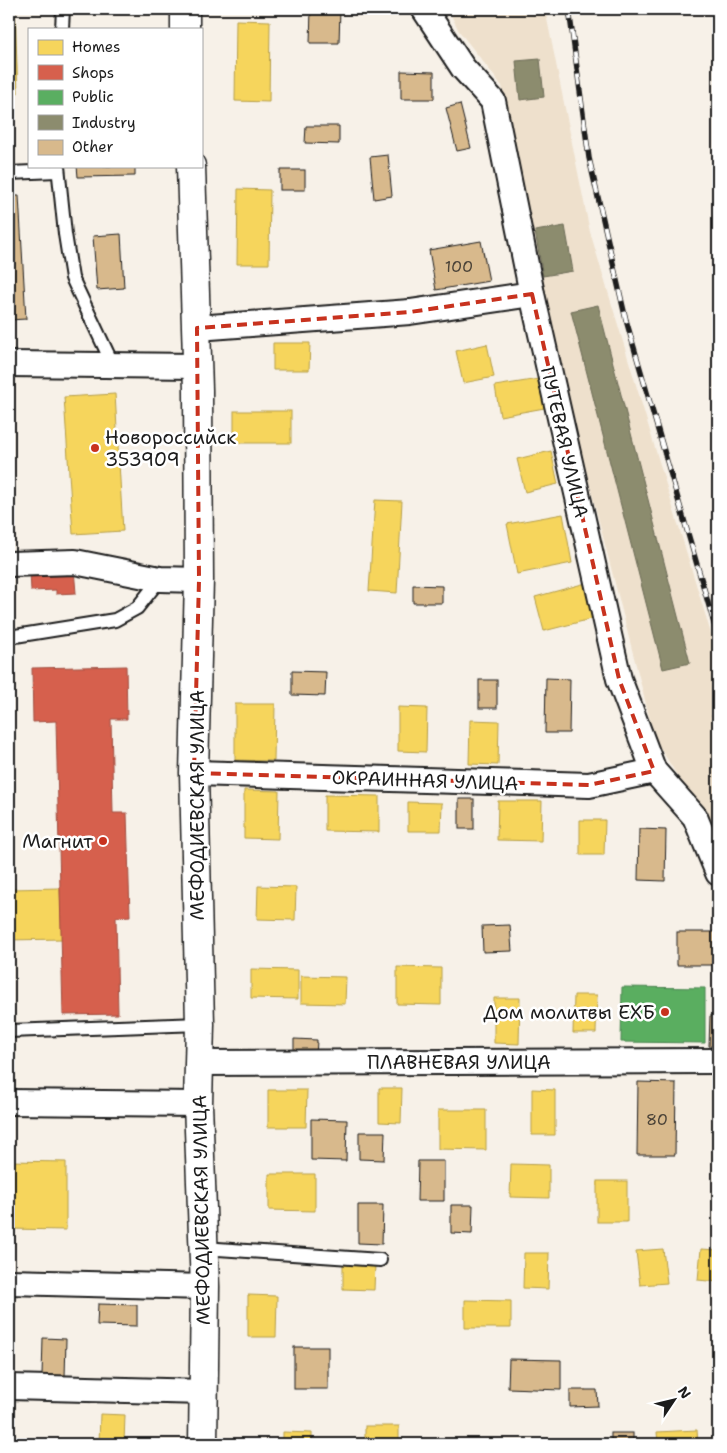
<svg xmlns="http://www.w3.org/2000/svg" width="727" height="1453" viewBox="0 0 727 1453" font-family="'Shantell Sans',sans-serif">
<rect width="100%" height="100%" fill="#f7f1e8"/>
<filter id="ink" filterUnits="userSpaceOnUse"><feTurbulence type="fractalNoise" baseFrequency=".02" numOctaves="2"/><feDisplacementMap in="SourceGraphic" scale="10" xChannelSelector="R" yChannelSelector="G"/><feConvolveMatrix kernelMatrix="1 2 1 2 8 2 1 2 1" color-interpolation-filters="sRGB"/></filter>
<g filter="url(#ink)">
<path fill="#eee0cc" d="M448,9h97l45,223 128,425v186l-63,-104 -108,-420 -45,-233 -43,-55z"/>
<g fill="#f6d55c" stroke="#b59e49">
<path d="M9,9h6l3,84h-9z"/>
<path d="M236,20l34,1 -1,81 -34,-1z"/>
<path d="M238,189l32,1 -1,74h-32z"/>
<path d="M273,343h37l-1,27h-36z"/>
<path d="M487,344l7,33 -31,6 -7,-32z"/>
<path d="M545,378l5,29 -50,9 -5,-30z"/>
<path d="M115,394l8,137 -50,3 -9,-137z"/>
<rect x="234" y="411" width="57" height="32"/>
<path d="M551,451l7,33 -33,8 -8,-33z"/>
<path d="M375,500l27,1 -5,92 -28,-2z"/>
<path d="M563,514l9,49 -55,11 -10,-50z"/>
<path d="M586,583l9,35 -51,13 -9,-34z"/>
<path d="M235,704h40l-1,57 -39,-1z"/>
<path d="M398,707l29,1 -1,44 -28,-1z"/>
<path d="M470,720l29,1 -1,44 -29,-1z"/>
<path d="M244,790l35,1 -1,48 -34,-1z"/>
<path d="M325,795l54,1v36l-54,-1z"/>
<path d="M498,801h44l-1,40 -44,-1z"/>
<path d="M408,802l34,1 -1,28h-33z"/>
<path d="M580,820h25l-1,35h-24z"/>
<path d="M258,886l38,1 -1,33 -38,-1z"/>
<path d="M60,888l2,51 -53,1v-51z"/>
<path d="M397,967l44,1v37l-44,-1z"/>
<path d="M251,969l47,1v29l-47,-1z"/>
<path d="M301,976l45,1 -1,27 -44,-1z"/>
<path d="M574,995h23l-1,38h-23z"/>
<path d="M494,998h26l-1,46 -25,-1z"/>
<path d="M379,1088h23l-1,35 -22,-1z"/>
<path d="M532,1089l23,1v45h-23z"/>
<path d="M268,1090h39l-1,37h-38z"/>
<path d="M438,1110h48v40l-48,-1z"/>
<path d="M9,1161l57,1v68l-57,-1z"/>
<path d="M511,1164l38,1v33l-39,-1z"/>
<path d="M269,1174h46v37l-46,-1z"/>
<rect x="597" y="1181" width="30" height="41"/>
<path d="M663,1249l4,34 -27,2 -4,-34z"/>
<path d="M701,1249l17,1v32l-20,-2z"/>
<path d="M524,1253h25l-1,36 -25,-1z"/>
<path d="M343,1263l32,1 -1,26 -31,-1z"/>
<path d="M248,1295l29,1 -1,41h-28z"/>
<path d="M465,1300l46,1v27h-46z"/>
<path d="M100,1414l25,1 -1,29h-25z"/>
<rect x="365" y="1426" width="34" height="18"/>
<path d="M697,1430l1,14h-40l-1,-12z"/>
<path d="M283,1432l29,1v11h-29z"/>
</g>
<g fill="#d6604d" stroke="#9e4c3e">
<path d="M74,569l2,24 -20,1v-4l-25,1 -1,-19z"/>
<path d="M126,666l1,53h-16l2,94h14l3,103 -14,1 2,97 -55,1 -7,-294 -23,1 -1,-54z"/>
</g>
<path fill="#5aae61" stroke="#47824c" d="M622,987l83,1v55l-84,-1z"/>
<g fill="#8c8c6e" stroke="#6a6a55">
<path d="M540,59l4,38 -24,3 -4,-39z"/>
<path d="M565,226l8,45 -30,5 -8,-45z"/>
<path d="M598,305l92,358 -27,6 -92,-358z"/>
<path d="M718,713v23l-6,-21z"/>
</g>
<g fill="#d8b98c" stroke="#1c1c1c">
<path d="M311,9h29l-1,34h-29z"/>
<path d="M401,71l33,1v27h-33z"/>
<path d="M460,104l11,44 -14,3 -11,-43z"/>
<path d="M306,126h33v18l-34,-1z"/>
<path d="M388,155l4,41 -18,3 -4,-42z"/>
<path d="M77,166h58v10l-57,1z"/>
<rect x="280" y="170" width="25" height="20"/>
<path d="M9,196h10l7,123 -17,1z"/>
<path d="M121,234l3,54 -27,2 -4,-54z"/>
<path d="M481,241l8,40 -53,9 -7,-40z"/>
<path d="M413,585l29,1v17h-29z"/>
<path d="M292,671l34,1 -1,24 -33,-1z"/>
<path d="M546,678l24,1 -1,54h-24z"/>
<rect x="479" y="680" width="18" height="28"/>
<rect x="459" y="799" width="15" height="30"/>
<path d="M639,829l27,1 -1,51 -27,-1z"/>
<path d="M510,925l2,26 -29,1 -1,-26z"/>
<rect x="677" y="932" width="41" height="33"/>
<path d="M710,1016h8v31l-9,-1z"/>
<path d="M294,1039l23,1 -1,18h-22z"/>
<path d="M638,1082l38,1 -1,72h-38z"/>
<path d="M311,1119l36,1 -1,41 -35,-1z"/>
<path d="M359,1132h26l-1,28 -25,-1z"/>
<path d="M418,1161h26v40h-27z"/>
<path d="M358,1205h25l-1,39 -24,-1z"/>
<path d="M451,1205h22l-1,29 -21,-1z"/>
<path d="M98,1304l39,1v21l-40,-1z"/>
<path d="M43,1338l23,1 -1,38 -23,-1z"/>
<rect x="294" y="1347" width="34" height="42"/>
<path d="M509,1359l52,1v30l-53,-2z"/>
<path d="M570,1390h27l1,16 -28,1z"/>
<rect x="611" y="1433" width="22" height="11"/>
</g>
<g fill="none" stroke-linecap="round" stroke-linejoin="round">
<defs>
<g id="lane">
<path d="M62,29l1,-20"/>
<path d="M58,166l7,68 7,44 41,87"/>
<path d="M9,173l48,-2"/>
<path d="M9,637l106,-17 22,-12 23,-29"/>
<path d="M9,1031l191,-7"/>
<path d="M203,1248l177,12"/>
</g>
<g id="street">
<path d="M424,9l39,59 30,33 39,193 87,385 35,92 41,46 23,56"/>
<path d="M197,328l213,-16 122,-18"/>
<path d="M9,364l189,2"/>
<path d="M9,564l66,-2 85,17 39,1"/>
<path d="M194,773l395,12 65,-14"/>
<path d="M199,1063l519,-2"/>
<path d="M9,1102l189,2"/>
<path d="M9,1282l196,5"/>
<path d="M9,1387l195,5"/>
</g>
<g id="primary">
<path d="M185,9v20"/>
<path d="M191,166l7,224 1,190 -5,193 6,251 -2,80 7,183 -2,157"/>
</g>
</defs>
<use href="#lane" stroke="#1c1c1c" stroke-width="16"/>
<use href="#street" stroke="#1c1c1c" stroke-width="28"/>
<use href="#primary" stroke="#1c1c1c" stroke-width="31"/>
<use href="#lane" stroke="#fff" stroke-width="12"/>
<use href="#street" stroke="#fff" stroke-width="24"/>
<use href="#primary" stroke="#fff" stroke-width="28"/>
<defs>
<path id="rail" d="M569,9l20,149 37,162 92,317"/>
</defs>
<use href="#rail" stroke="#1c1c1c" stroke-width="5.5"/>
<use href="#rail" stroke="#fff" stroke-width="4" stroke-dasharray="11" stroke-linecap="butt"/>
</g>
</g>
<path fill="none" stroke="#c8321e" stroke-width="4" stroke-dasharray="10 6" stroke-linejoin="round" d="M532,294l87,385 35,92 -65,14 -395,-12 5,-193 -2,-252 213,-16z"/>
<g fill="#c8321e" stroke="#fff" stroke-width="2">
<circle cx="95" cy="448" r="5"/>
<circle cx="103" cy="841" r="5"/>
<circle cx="665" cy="1012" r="5"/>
</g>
<g text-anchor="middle" stroke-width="5" stroke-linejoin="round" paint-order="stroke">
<g font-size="16" fill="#4b4338">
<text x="459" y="272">100</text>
<text x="657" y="1125">80</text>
</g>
<g font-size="19" fill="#1c1c1c" stroke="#fff" text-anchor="end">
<text x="105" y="444" text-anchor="start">Новороссийск<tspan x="105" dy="22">353909</tspan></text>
<text x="93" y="848">Магнит</text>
<text x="655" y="1019">Дом молитвы ЕХБ</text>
</g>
<g font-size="19" fill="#1c1c1c" stroke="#fff">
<text transform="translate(565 442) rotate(77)" y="7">ПУТЕВАЯ УЛИЦА</text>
<text transform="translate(425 780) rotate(2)" y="7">ОКРАИННАЯ УЛИЦА</text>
<text transform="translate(197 805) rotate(-90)" y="7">МЕФОДИЕВСКАЯ УЛИЦА</text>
<text x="459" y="1069">ПЛАВНЕВАЯ УЛИЦА</text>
<text transform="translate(201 1210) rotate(-91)" y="7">МЕФОДИЕВСКАЯ УЛИЦА</text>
</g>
</g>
<rect width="727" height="1453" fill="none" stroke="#fff" stroke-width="30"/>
<rect x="15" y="15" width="697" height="1423" fill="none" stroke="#1c1c1c" stroke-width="2" filter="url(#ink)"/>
<rect x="28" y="28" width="175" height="140" fill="#ffffff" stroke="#a4a4a4"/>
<rect x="38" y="40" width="25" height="15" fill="#f6d55c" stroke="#a4a4a4"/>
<text x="72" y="52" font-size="15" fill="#1c1c1c">Homes</text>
<rect x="38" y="65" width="25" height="15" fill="#d6604d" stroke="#a4a4a4"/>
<text x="72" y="78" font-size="15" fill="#1c1c1c">Shops</text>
<rect x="38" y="90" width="25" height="15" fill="#5aae61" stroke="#a4a4a4"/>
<text x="72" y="102" font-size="15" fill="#1c1c1c">Public</text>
<rect x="38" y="115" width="25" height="15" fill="#8c8c6e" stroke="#a4a4a4"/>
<text x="72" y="128" font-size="15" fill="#1c1c1c">Industry</text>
<rect x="38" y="140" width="25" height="15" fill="#d8b98c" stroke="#a4a4a4"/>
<text x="72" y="152" font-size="15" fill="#1c1c1c">Other</text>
<g transform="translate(674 1400) rotate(55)" stroke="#ffffff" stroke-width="4" paint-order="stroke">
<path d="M0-4L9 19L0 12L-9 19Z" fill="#1c1c1c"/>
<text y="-8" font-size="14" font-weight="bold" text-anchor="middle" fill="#1c1c1c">N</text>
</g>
</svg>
